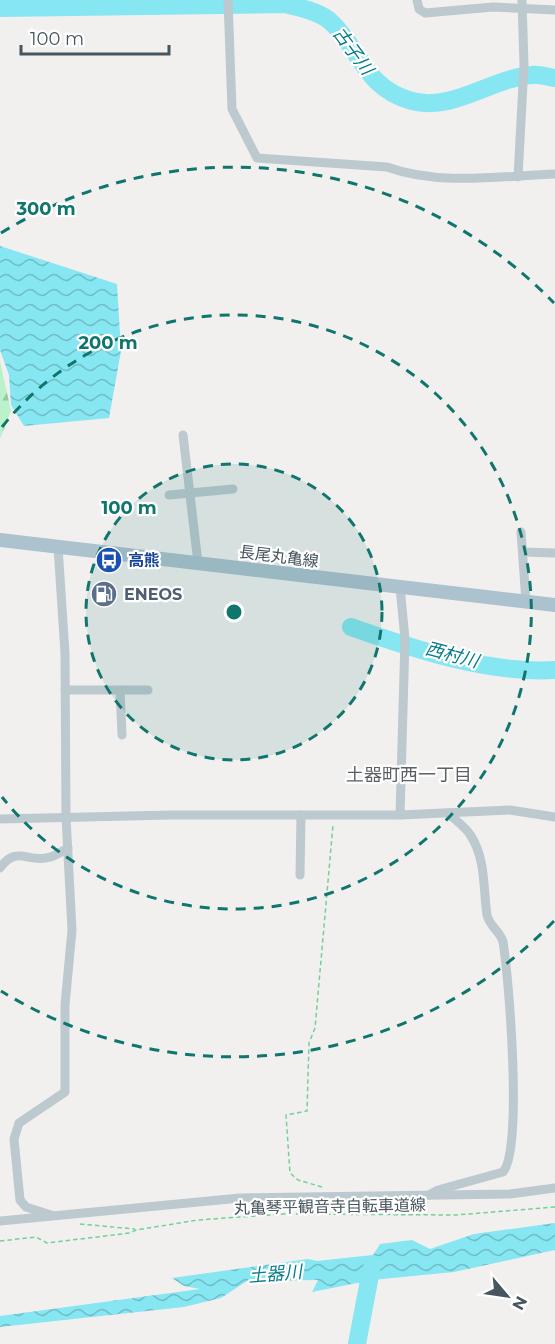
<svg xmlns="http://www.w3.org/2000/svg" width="555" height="1344" viewBox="0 0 555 1344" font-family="Montserrat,'Noto Sans JP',sans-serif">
<defs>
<pattern id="forest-firs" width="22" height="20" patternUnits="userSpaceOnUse" patternTransform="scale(1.5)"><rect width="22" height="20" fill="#bbf2ca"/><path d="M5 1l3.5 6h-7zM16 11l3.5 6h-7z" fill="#9ac7a7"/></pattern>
<pattern id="water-waves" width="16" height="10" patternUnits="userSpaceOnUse" patternTransform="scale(1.5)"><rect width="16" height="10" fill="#86e6f1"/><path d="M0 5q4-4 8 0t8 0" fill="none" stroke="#6fbdc6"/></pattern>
</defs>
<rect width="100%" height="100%" fill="#f2efef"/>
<path fill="url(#forest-firs)" d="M0,361l11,50 -11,28z"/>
<g fill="url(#water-waves)">
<path d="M0,246l117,38 4,67 -12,67 -85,8 -13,-21 -2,-30 -9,-25z"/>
<path d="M555,1223v27l-101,22 -82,8 -60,12 6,-12 -71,1 -26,17 -37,9 -184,20v-11l200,-27 -16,-3 -12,-8 136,-19 9,2 56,-6 7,-11 32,-4 18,9 44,-15z"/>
</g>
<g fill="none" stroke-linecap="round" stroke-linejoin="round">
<g stroke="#86e6f1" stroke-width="18">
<path d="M0,8l285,-4c15,4 35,7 47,19 29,28 33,65 80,78 41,11 80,-23 120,-26 7,-1 16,2 23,3"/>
<path d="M351,627c62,22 139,47 204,43"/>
<path d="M357,1344l14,-74"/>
</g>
<g stroke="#71d297" stroke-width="1.5" stroke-dasharray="4.5 3" stroke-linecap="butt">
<path d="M322,1187l-24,-7 -8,-7 -4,-58 21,-4 2,-68 6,-15 18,-203"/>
<path d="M80,1224l55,5"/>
<path d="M0,1241l36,-4 11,6 83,-10 6,-3 62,-10 85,-6 173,1 99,-8"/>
</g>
<g stroke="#bcc9cf" stroke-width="9">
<path d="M228,0l4,109 25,49 130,9c52,19 114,9 168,7"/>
<path d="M417,0l2,9 6,4 68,-6 62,3"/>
<path d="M518,177l6,-112 -2,-65"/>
<path d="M183,435l15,128"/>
<path d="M169,495l64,-6"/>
<path d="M521,532l5,70"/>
<path d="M523,552l32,1"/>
<path d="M65,690h83"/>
<path d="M120,690l2,45"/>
<path d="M400,815l5,-176 -5,-52"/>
<path d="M0,819l171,-4h229l110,-5 45,7"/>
<path d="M0,868c17,-24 28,-4 50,-11 6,-1 12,-6 18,-9"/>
<path d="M300,875l1,-60"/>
<path d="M429,1195l9,-5 65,-18c20,-22 6,-194 0,-230 -2,-10 -14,-16 -16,-27 -4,-27 -1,-55 -16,-79 -5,-9 -16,-16 -23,-23"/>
<path d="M51,1215l-25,-8 -6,-7 -6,-61 5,-16 46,-31v-87l7,-75 -6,-113 -1,-164 -7,-106"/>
<path d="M0,1221l240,-23 270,-4 45,-6"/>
</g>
<path stroke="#adc2cf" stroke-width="14" d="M0,540l555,65"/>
</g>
<circle cx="234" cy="612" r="148" fill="#0f766e" fill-opacity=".12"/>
<g fill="none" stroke="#0f766e" stroke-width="3" stroke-dasharray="10 8">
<circle cx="234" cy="612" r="148"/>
<path d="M2 427A297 297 0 1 1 2 797"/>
<path d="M554 921A445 445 0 0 1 1 991M1 233A445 445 0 0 1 554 303"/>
</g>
<defs>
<symbol id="bus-disc" viewBox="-11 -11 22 22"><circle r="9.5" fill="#1a4fb4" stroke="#fff"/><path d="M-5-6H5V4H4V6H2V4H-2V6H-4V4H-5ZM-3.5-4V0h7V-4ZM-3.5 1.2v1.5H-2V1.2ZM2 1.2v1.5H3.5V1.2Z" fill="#fff"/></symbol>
<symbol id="fuel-disc" viewBox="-11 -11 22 22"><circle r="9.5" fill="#5c6f8a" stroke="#fff"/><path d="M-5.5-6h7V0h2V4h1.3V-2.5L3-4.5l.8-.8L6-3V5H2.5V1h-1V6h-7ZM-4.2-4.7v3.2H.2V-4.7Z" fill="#fff"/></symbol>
</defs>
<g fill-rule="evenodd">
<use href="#bus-disc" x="94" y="545" width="30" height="30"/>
<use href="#fuel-disc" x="89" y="579" width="30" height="30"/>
</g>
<g text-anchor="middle" stroke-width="4.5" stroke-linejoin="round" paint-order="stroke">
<g font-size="16" fill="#46555e" stroke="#fff">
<text transform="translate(279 556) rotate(7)" y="6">長尾丸亀線</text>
<text transform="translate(330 1206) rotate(-1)" y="6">丸亀琴平観音寺自転車道線</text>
</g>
<g font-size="16" font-weight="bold" fill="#164399" stroke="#fff" text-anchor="start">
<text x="128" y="566">高熊</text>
</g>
<g font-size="16" font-weight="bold" fill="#4e5e75" stroke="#fff" text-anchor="start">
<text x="124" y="600">ENEOS</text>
</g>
<g font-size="18" font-style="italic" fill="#077d8a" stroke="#fff">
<text transform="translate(353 51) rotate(53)" y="6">古子川</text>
<text transform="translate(452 655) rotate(15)" y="6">西村川</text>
<text transform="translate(275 1274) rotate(-5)" y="6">土器川</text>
</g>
<g font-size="18" fill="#5b6065" stroke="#fff">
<text x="409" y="781">土器町西一丁目</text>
</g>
</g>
<circle cx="234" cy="612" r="9" fill="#0f766e" stroke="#fff" stroke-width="3"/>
<g font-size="18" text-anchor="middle" font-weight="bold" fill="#0f766e" stroke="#fff" stroke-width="4.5" stroke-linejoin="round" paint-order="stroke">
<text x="46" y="215">300 m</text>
<text x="108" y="349">200 m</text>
<text x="129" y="514">100 m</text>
</g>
<g transform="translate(507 1296) rotate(119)" stroke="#ffffff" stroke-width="4.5" paint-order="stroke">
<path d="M0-4.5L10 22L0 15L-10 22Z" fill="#46555e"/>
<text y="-9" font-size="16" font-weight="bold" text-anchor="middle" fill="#46555e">N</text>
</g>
<path d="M21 45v9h148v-9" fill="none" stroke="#46555e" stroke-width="3"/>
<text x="30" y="45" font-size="18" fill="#46555e" stroke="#ffffff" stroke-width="4.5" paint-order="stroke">100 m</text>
</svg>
